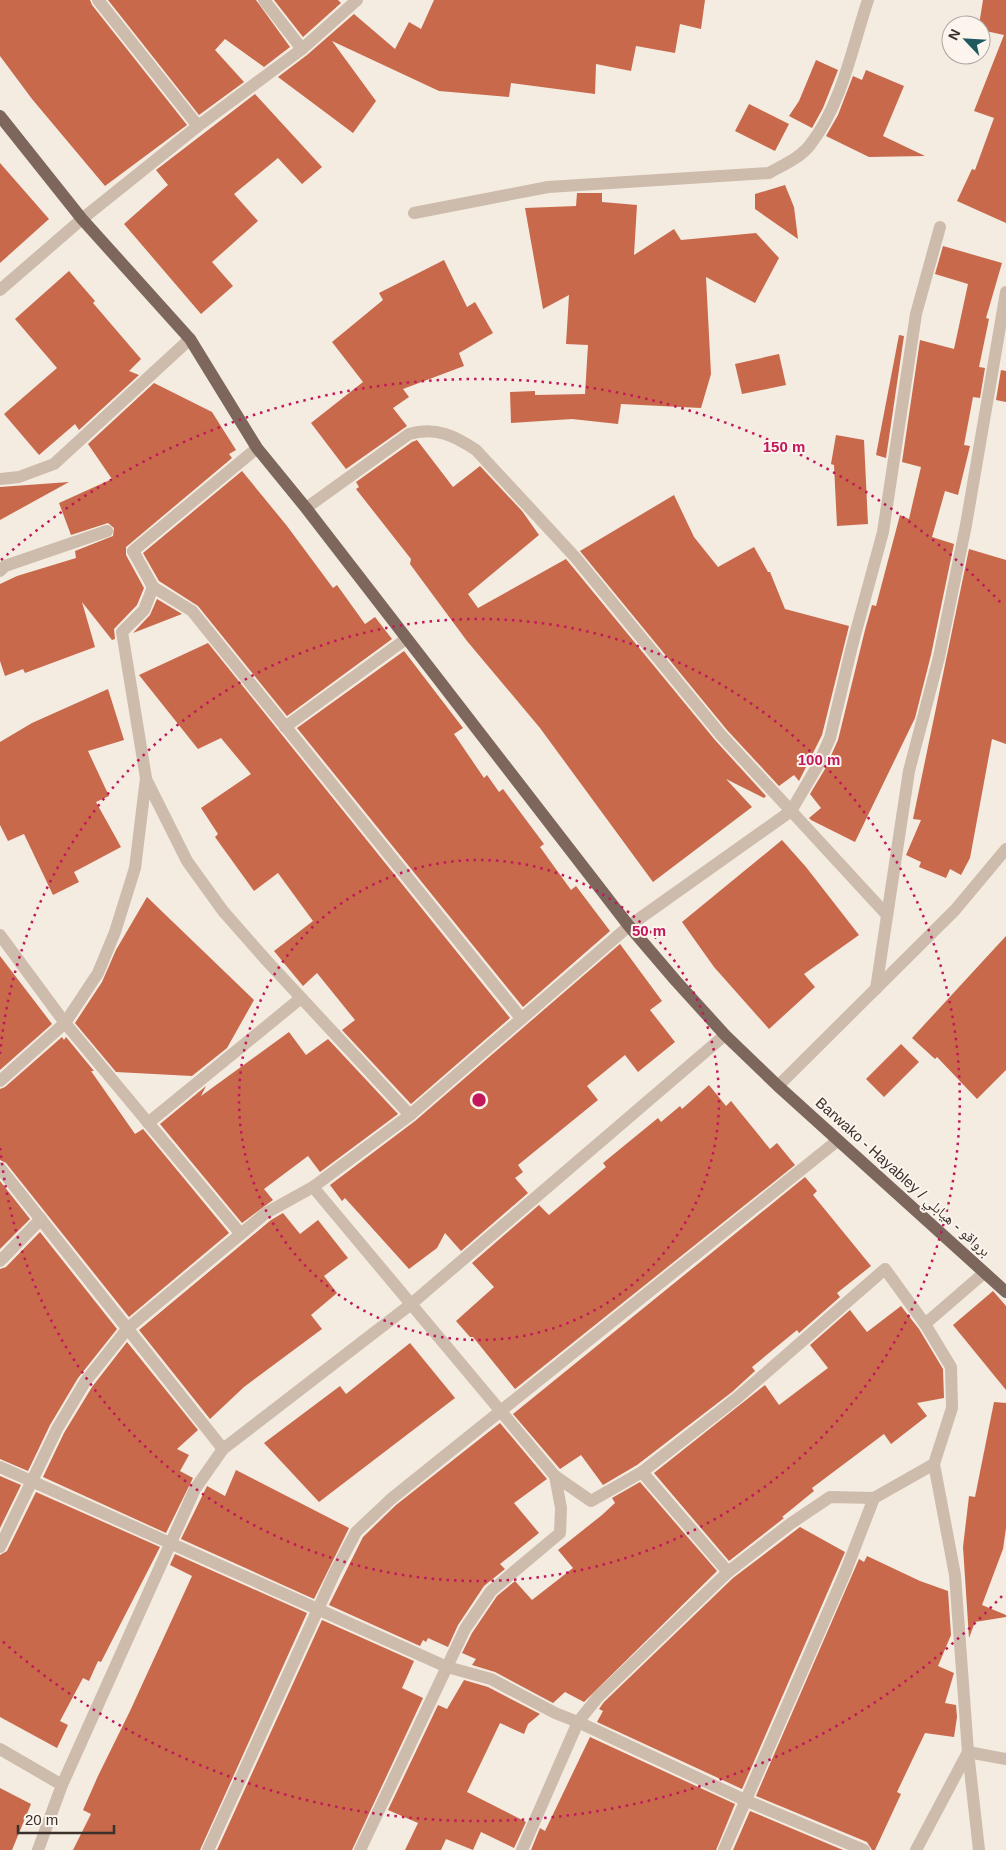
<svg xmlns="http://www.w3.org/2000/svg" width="1006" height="1850" viewBox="0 0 1006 1850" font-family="Helvetica,'Noto Naskh Arabic',sans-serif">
<rect width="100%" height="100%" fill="#f4ebe1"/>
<g fill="#c8694b">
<path d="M0,0h90l2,5 95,120 -82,61 -73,-87 -32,-43z"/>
<path d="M108,0h148l34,47 -26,20 -39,-28 -10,11 29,32 -45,33z"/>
<path d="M274,0h64l3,3 -38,34z"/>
<path d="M434,0h271l-4,29 -21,-5 -5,29 -39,-7 -5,25 -35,-7 -1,30 -84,-11 -2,14 -70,-6 -107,-50 44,60 -23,32 -75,-56 29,-22 47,-41 41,35 14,-27 12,7z"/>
<path d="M983,0h23v223l-49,-22 15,-32 3,1 19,-52 -20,-7 30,-76 -23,-5 -2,-5z"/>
<path d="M816,60l22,10 -15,38 -11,20 -23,-12 10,-15z"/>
<path d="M866,70l38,16 -21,50 42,20 -56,1 -43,-21 12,-21 15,-39 9,4z"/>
<path d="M255,94l67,73 -20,17 -24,-26 -44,36 24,27 -46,41 21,24 -32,28 -77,-90 44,-39 -12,-15z"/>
<path d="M749,104l40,20 -14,27 -40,-20z"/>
<path d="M0,163l49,56 -49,44z"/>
<path d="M785,185l9,22 4,32 -43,-30v-15z"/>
<path d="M577,193h25v9l35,3 -3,50 40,-26 7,11 75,-7 23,25 -24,45 -49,-26 5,97 -10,34 -80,-4 -3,20 -46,-5 -61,4 -1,-31 25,-1v4l50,-1 3,-49 -22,-1 3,-49 -26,14 -18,-101 51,-2z"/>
<path d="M943,246l59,17 -16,55 3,1 -10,48 6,1 -5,30 -7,-1 -9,48 6,1 -12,49 -13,-4 -13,46 22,7 -23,111 -16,63 -60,124 -44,-22 -2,-2 12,-10 -11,-14 15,-25 13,-29 27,-110 7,-25 4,1 24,-91 9,4 12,-52 -19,-5 18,-122 34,9 14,-65 -33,-10z"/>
<path d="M444,260l23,47 8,-5 18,31 -34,20 5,13 -61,23 6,8 -16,11 14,18 -61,43 -35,-46 52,-41 -31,-40 51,-42 -4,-7z"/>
<path d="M69,271l26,30 -2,2 48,56 -12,12 10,4 -60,55 -4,-6 -36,31 -35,-41 53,-46 -42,-49z"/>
<path d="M899,335l5,1 -18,122 -10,-3z"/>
<path d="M779,354l7,31 -44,9 -7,-30z"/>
<path d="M1001,370l5,1v31l-10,-2z"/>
<path d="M154,383l58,29 24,38 -7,4 3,4 -106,89v8l18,33 -7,17 -23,24 1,10 -3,1 -30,-38 13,45 -70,26 -2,-4 -18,7 -5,-15v-77l17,-8 59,-18 -1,-7 38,-15 1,-8 -6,-5 -37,12 -12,-32 53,-24 -24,-35z"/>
<path d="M836,435l28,5 4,84 -31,2 -3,-61 -3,-1z"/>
<path d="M417,440l36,47 27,-21 42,45 17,24 -71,59 10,14 88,-49 149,181 51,56 -2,2 -38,-19 26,28 -99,75 -113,-154 -73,-87 -57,-77 1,-5 -55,-70 3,-2 -3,-5 56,-40z"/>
<path d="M242,471l45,55 46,62 4,-3 28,39 10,-7 17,22 -105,77 -89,-110 -39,-25 -16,-28z"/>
<path d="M69,482l-69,38v-33z"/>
<path d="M674,495l20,42 24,30 36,-20 14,25h2l15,37 64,17 -27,109 -23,46 -5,-6 -15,11 -52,-56 -147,-179z"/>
<path d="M969,549l37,11v184l-14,-5 -22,119 -9,17 -11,-6 -4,9 -27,-11 2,-5 -15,-7 15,-35 -8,-1z"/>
<path d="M157,599l25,15 -49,19 17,-18z"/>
<path d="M208,643l302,375 -99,86 -69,-74 13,-10 -38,-47 -14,13 -29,-35 39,-30 -35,-48 -24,18 -39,-54 3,-3 -17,-26 50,-34 -30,-36 -23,11 -59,-74z"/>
<path d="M404,651l59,77 -9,6 30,44 3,-3 12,17 4,-3 41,55 -4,3 31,43 5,-4 34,45 -87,76 -226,-279z"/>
<path d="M108,689l16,51 -36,11 21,45 -13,6 25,45 -47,25 5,10 -26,13 -29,-61 -16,7 -8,-16v-83l32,-19z"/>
<path d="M782,840l24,27 53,68 -55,39 11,13 -46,42 -55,-62 -32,-45z"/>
<path d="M147,897l107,103 -27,48 -35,28 -76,-4 -41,-49 27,-41 14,-32z"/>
<path d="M1006,936v134l-29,29 -40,-42 -2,2 -23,-21z"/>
<path d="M620,944l42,57 -12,9 25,32 -37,30 -13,-17 -38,31 11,14 -80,65 5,7 -8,6 13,15 -67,58 -16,-18 -8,15 -28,21 -64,-71 -3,3 -12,-16 85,-64z"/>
<path d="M0,956l52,68 -52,46z"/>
<path d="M289,1032l17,23 22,-16 70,75 -78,58 -12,-16 -44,33 9,11 -31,23 -82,-99 46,-38 -5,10z"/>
<path d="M62,1037l2,3 2,-3 28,34h-3l44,63 8,-5 86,104 -100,84 -123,-154 -6,-3v-71l5,-2z"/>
<path d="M901,1044l18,18 -35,35 -18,-18z"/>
<path d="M709,1085l17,21 5,-5 39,48 7,-6 18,22 -280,224 -42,-52h-3l-14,-16 38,-34 -22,-24 67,-58 10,10 57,-48 -3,-4 55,-45 3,4 19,-16 2,3z"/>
<path d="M805,1177l12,14 -4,4 58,71 -34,27 3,4 -41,36 -2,-3 -45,37 3,4 -23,21 -95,73 -34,20 -22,-30 -21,14 -47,-55z"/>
<path d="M0,1181l30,38 -30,30z"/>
<path d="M283,1213l17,21 18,-14 30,38 -24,18 13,17 -26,22 11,14 -78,58 -34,32 -71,-89 132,-110z"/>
<path d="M40,1232l77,97 -39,49 -28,47 -22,46 -28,-12v-190l6,-2z"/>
<path d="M993,1291l13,15v84l-53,-65z"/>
<path d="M901,1306l18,23 24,40 1,29 -27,5 10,13 -36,28 -7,-10 -72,54 2,3 -32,26 2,1 -55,43 -75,-88 111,-88 14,20 49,-37 -18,-23 40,-35 17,22z"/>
<path d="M127,1342l71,88 -21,19 12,6 -9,16 13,7 -27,55 -123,-56 21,-44 28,-46z"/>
<path d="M410,1343l45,55 -136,104 -55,-59 76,-57 6,8z"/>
<path d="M994,1402l12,1v125l-3,21 -21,56 24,10v2l-31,5 -6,16 -6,-91 6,-51 6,1z"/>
<path d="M500,1423l47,56 -33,24 25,30 -39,31 5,5 -21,17 -26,39 -10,22 -20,-9 -2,4 -3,-2 -3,6 -91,-41 34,-68 33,-32z"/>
<path d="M236,1470l113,58 -35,71 -133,-60 26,-53 18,10z"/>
<path d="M0,1476l21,9 -21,43z"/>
<path d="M640,1482l77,89 -133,131 -19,-10 -12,11 -58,-31 -23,-7 4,-6 -14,-6 10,-20 25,-37 18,-15 17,19 41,-32 -15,-18 44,-35 13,-12 -3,-5z"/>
<path d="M36,1492l124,55 -59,115 -3,-1 -9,20 -6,-3 -23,43 8,4 -11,23 -57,-31v-162l7,-4z"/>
<path d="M800,1527l45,25 -103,237 -145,-67 6,-11 -4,-2 5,-7 129,-124z"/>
<path d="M175,1554l132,59 -107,237h-127l18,-36 -8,-4 15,-34 32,-65 62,-135 -22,-11z"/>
<path d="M867,1556l53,25 28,10 3,44 -13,31 16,7 -9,30 11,2 1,12 -3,20 -29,-4 -28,59 4,2 -26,56h-3l-5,-8 -111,-46 103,-237 5,3z"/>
<path d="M322,1620l92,41 -12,27 21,10 -71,152h-135z"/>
<path d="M464,1680l24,7 52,27 -12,10 -4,10 -24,-11 -33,69 59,30 -12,26 -33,-16 -8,18 -27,-11 -5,11h-36l13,-27 -30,-13 50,-105 9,4z"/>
<path d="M590,1737l145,67 -19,46h-185l9,-22 5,3z"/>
<path d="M0,1788l31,16 -19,46h-12z"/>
<path d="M750,1811l93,39h-110z"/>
</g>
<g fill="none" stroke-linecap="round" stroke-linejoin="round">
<g stroke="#cdbbac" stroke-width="12">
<path d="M98,0l100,126"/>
<path d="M264,0l38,49"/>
<path d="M414,213l134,-26 221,-14c14,-8 31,-15 41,-28 32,-41 42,-97 58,-145"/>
<path d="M0,290l82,-71 116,-93 104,-77 55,-49"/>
<path d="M257,448l-124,103 20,36 39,24 329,407"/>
<path d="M0,479l19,-2 35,-13 136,-125"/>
<path d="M306,508l103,-74c26,-8 46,2 67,16l99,107 146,178 166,180"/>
<path d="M0,571l5,-5 102,-35"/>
<path d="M285,727l121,-88"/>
<path d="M146,779l41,82 36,50 44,50 143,154"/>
<path d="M0,935l65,88 175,210"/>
<path d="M876,989l33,-218 30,-114 27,-132 40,-233"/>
<path d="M0,1081l65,-58 33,-50 17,-41 20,-64 11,-90 -24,-146 22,-22 9,-23"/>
<path d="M778,1086l177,-176 51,-61"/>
<path d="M148,1123l153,-125"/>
<path d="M0,1168l223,281"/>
<path d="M313,1187l97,-72 219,-189 162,-115 27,-46 12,-27 22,-92 31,-114 33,-218 24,-87"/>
<path d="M0,1261l41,-42"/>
<path d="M0,1467l447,200 44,12 64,34 23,9 -56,128"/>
<path d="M642,1472l86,100"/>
<path d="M555,1476l36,25 51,-29 95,-74 148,-129 40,55"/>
<path d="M0,1547l57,-118 28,-47 43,-54 138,-115 47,-26 242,289 6,32 -1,25 -69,58 -26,38 -105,221"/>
<path d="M0,1749l62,36"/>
<path d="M38,1850l24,-65 133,-296 28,-40 187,-144 315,-270"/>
<path d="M208,1850l127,-278 21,-40 35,-33 446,-358"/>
<path d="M724,1850l121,-277 29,-75"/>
<path d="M864,1850l-117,-49 -169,-79 20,-25 130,-125 62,-48 40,-27 44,1 60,-34"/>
<path d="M916,1850l52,-98 38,7"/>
<path d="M979,1850l-11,-98 -13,-177 -21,-111 18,-56 -1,-41 -26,-43 59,-51"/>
</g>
<path stroke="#7d675c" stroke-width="12" d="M0,116l82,103 108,120 67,109 49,60 323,418 47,55 49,54 53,51 228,206"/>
</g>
<g fill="none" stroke="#c2185b" stroke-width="2.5" stroke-dasharray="2.5 5">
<circle cx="479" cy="1100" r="240"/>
<path d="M0 1054A481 481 0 1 1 0 1146"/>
<path d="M1002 1596A721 721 0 0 1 1 1640M1 560A721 721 0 0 1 1002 604"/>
</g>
<g text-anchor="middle" stroke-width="4" stroke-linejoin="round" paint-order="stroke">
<g font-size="15" fill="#3b302b" stroke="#fbf5ee">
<text transform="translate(903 1177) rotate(42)" y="5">Barwako - Hayabley / برواقو - هيابلي</text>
</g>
</g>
<circle cx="479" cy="1100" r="8" fill="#c2185b" stroke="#fbf5ee" stroke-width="2.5"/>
<g font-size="15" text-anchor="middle" font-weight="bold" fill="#c2185b" stroke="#fbf5ee" stroke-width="4" stroke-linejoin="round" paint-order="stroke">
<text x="784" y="452">150 m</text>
<text x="819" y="765">100 m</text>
<text x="649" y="936">50 m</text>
</g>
<g transform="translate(966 40) rotate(295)"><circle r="24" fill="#fbf5ee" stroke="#aea6a0"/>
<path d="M0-4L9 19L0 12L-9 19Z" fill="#1f5a5e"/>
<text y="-8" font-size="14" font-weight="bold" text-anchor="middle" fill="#3b302b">N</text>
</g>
<path d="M18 1825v8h96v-8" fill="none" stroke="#3b302b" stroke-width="2.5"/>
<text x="25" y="1825" font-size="15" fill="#3b302b" stroke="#fbf5ee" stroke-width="4" paint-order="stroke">20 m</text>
</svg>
